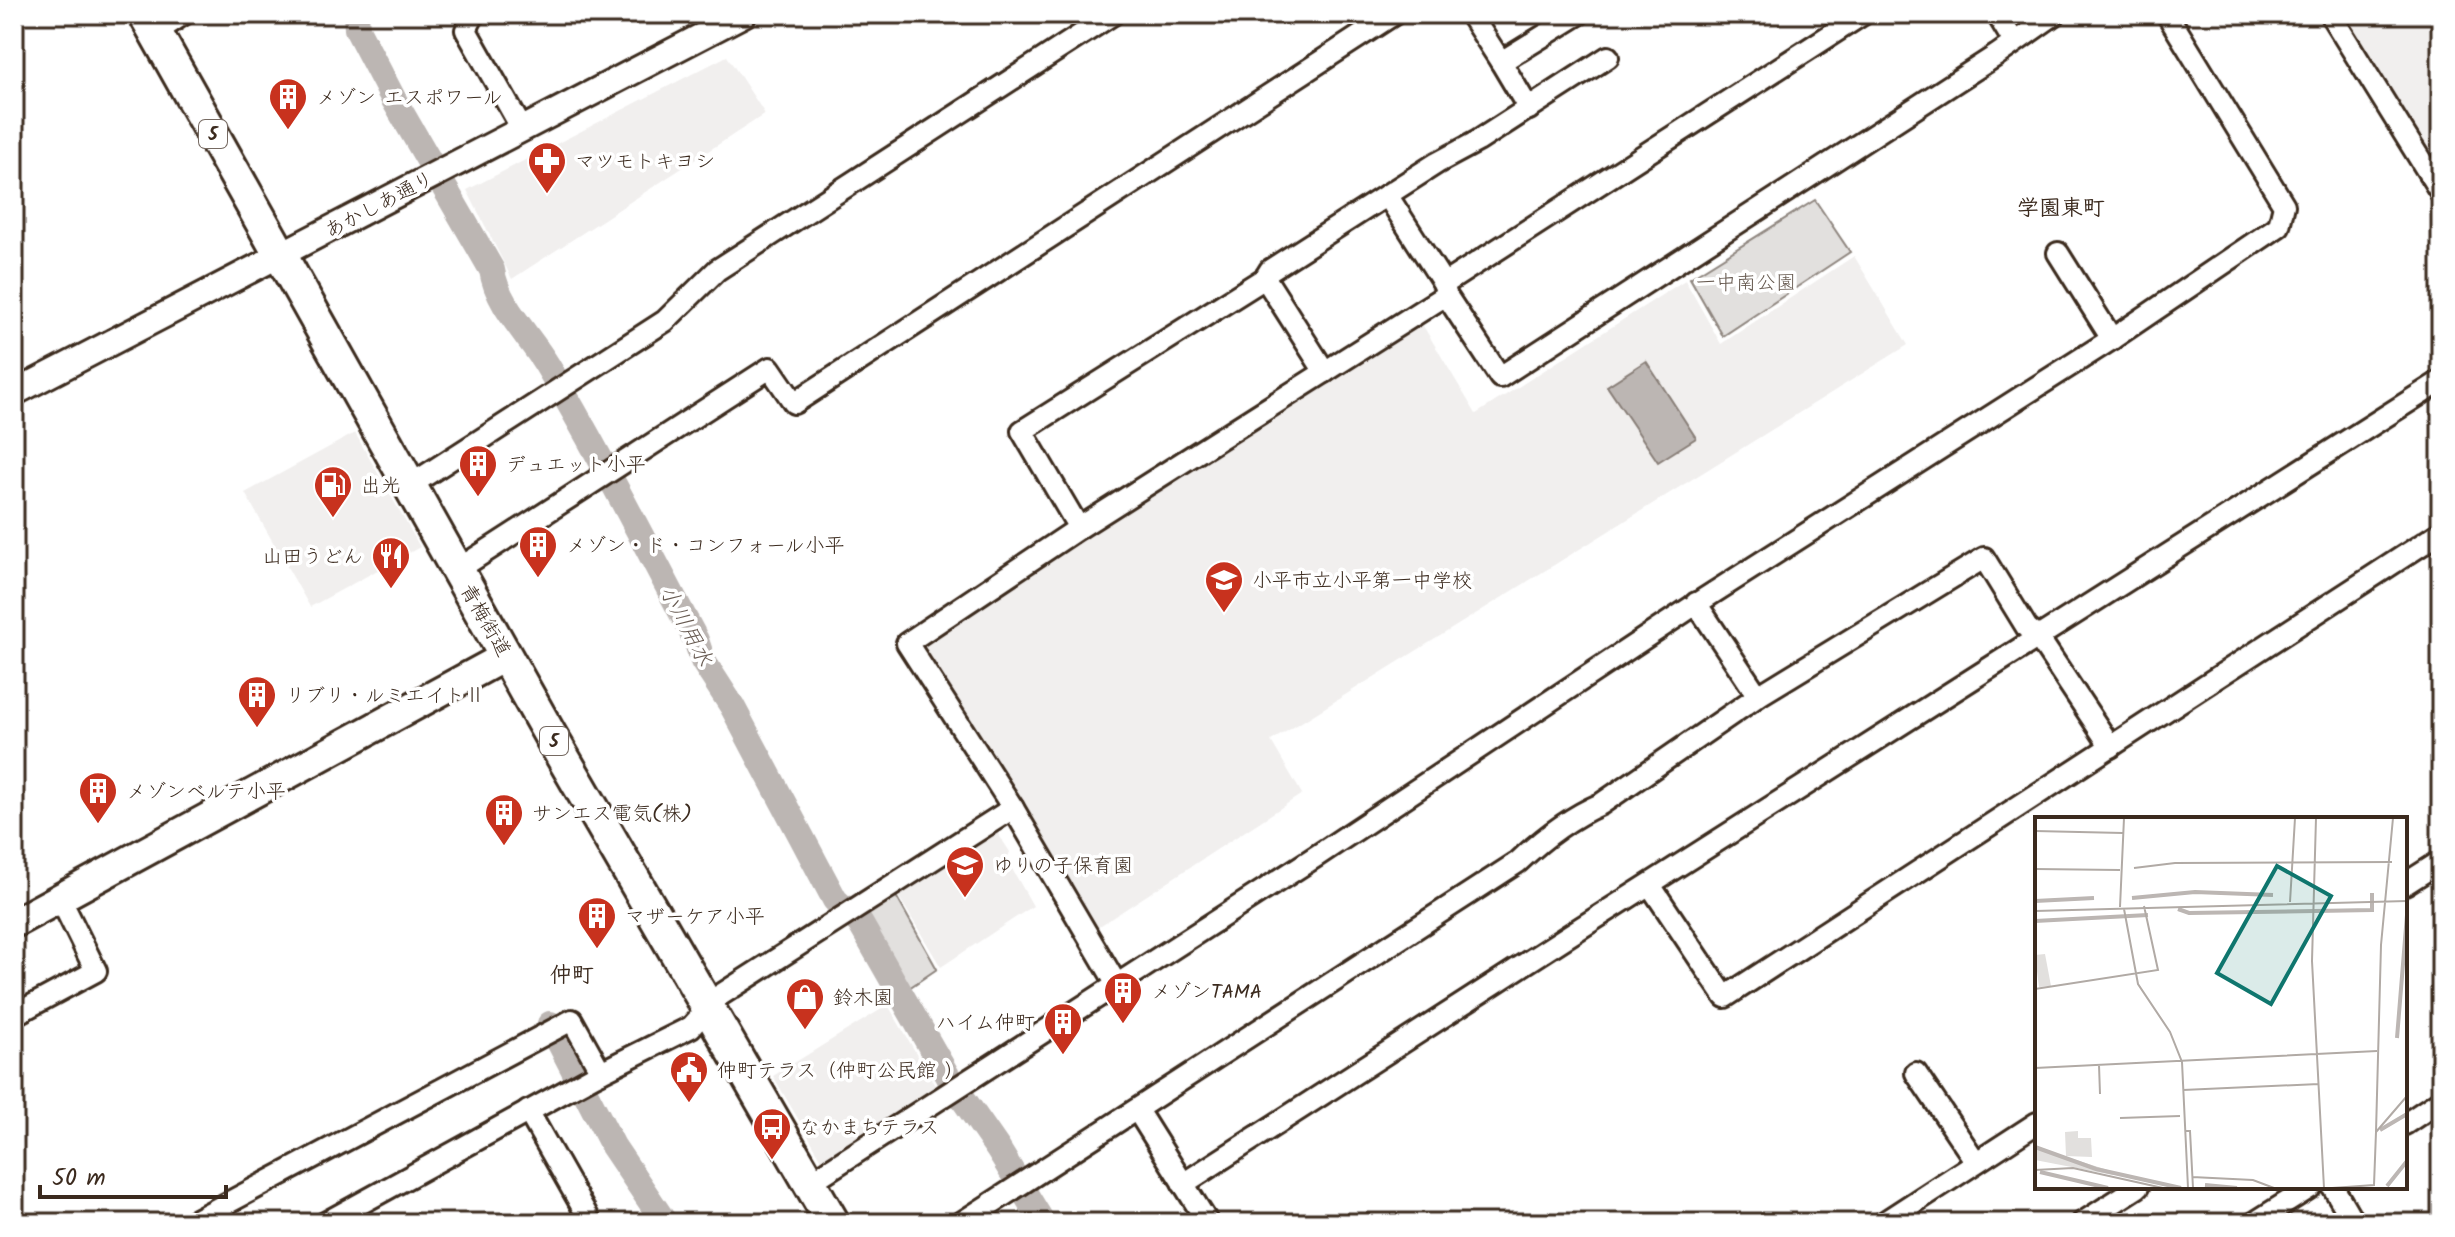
<svg xmlns="http://www.w3.org/2000/svg" width="2455" height="1237" viewBox="0 0 2455 1237" font-family="Kalam,'Klee One',sans-serif">
<rect width="100%" height="100%" fill="#fff"/>
<filter id="ink" filterUnits="userSpaceOnUse"><feTurbulence type="fractalNoise" baseFrequency=".0125" numOctaves="2"/><feDisplacementMap in="SourceGraphic" scale="16" xChannelSelector="R" yChannelSelector="G"/><feConvolveMatrix kernelMatrix="1 2 1 2 8 2 1 2 1" color-interpolation-filters="sRGB"/></filter>
<g filter="url(#ink)">
<g fill="#f1efee">
<path d="M2341,14h100v164z"/>
<path d="M727,56l38,58 -253,165 -45,-89z"/>
<path d="M1854,256l54,89 -637,396 31,53 -207,135 -173,-281 163,-111 337,-213 54,90 209,-134 36,64z"/>
<path d="M355,433l65,114 -110,60 -65,-114z"/>
<path d="M995,829l15,23 -3,8 26,46 -92,61 -45,-75z"/>
<path d="M888,1005l49,84 -113,74 -51,-87z"/>
</g>
<g fill="#e2e0de" stroke="#8e857e" stroke-width="2">
<path d="M1815,200l35,52 -127,84 -33,-58z"/>
<path d="M896,896l41,73 -31,21 -42,-75z"/>
</g>
<path fill="#bcb6b3" stroke="#887e77" stroke-width="2" d="M1646,361l50,77 -38,24 -51,-76z"/>
<g fill="none" stroke-linecap="round" stroke-linejoin="round">
<g stroke="#bcb6b3" stroke-width="26">
<path d="M356,14l1,15 37,71 98,170c5,35 37,65 55,95 53,89 100,183 149,275l7,21 29,45 103,194 25,23 88,154 50,72 45,74"/>
<path d="M550,1024l63,122 52,77"/>
</g>
<defs>
<g id="minor">
<path d="M474,14l-8,16 56,99"/>
<path d="M1470,14l31,48 78,-48"/>
<path d="M1997,14l17,28"/>
<path d="M2330,14l111,179"/>
<path d="M155,33l29,-19"/>
<path d="M1501,62l28,47"/>
<path d="M1387,195l57,89"/>
<path d="M2058,253l54,86"/>
<path d="M1265,278l60,94"/>
<path d="M1446,295l-2,-11 419,-270"/>
<path d="M409,486l256,-165 52,-51 396,-256"/>
<path d="M1079,528l-57,-97 243,-153 5,-8 167,-107 41,-22 130,-84"/>
<path d="M457,570l313,-202 24,35 600,-389"/>
<path d="M1696,603l62,93"/>
<path d="M2405,884l36,-23"/>
<path d="M1650,885l75,112 716,-465"/>
<path d="M1117,985l-104,-177 -106,-165 172,-115 367,-233 54,82 497,-322 58,-41"/>
<path d="M14,1015l82,-44 -36,-73"/>
<path d="M1916,1073l60,89"/>
<path d="M1137,1110l71,113"/>
<path d="M528,1111l60,106 -11,6"/>
<path d="M2405,1124l36,-24"/>
<path d="M809,1183l506,-326 384,-255 413,-263 167,-113 5,-21 -117,-191"/>
<path d="M1183,1184l399,-257 859,-546"/>
<path d="M2333,1187l21,36"/>
<path d="M190,1223l382,-203 29,52"/>
<path d="M325,1223l270,-148 96,-48 28,-31 294,-188"/>
<path d="M961,1223l557,-361c23,-22 53,-45 83,-58l157,-108 226,-138 43,70 11,9 73,110"/>
<path d="M1883,1223l154,-100"/>
<path d="M2082,1223l56,-36"/>
<path d="M2254,1223l57,-36"/>
</g>
<path id="tertiary" d="M14,393l730,-379"/>
<path id="secondary" d="M14,923l492,-267"/>
<path id="primary" d="M145,14l405,721 283,488"/>
</defs>
<use href="#minor" stroke="#3b2a1e" stroke-width="26"/>
<use href="#tertiary" stroke="#3b2a1e" stroke-width="30"/>
<use href="#secondary" stroke="#3b2a1e" stroke-width="34"/>
<use href="#primary" stroke="#3b2a1e" stroke-width="38"/>
<use href="#minor" stroke="#fff" stroke-width="20"/>
<use href="#tertiary" stroke="#fff" stroke-width="24"/>
<use href="#secondary" stroke="#fff" stroke-width="28"/>
<use href="#primary" stroke="#fff" stroke-width="32"/>
</g>
</g>
<defs>
<symbol id="building-pin" viewBox="-11 -11 22 30"><path d="M0 17L-7.5 6A9.5 9.5 0 1 1 7.5 6Z" fill="#c8321e" stroke="#fff"/><path d="M-4-6H4V6H1V3H-1V6H-4ZM-2.5-4.3h1.7v1.8h-1.7ZM.8-4.3h1.7v1.8H.8ZM-2.5-1h1.7V.8h-1.7ZM.8-1h1.7V.8H.8Z" fill="#fff"/></symbol>
<symbol id="pharmacy-pin" viewBox="-11 -11 22 30"><path d="M0 17L-7.5 6A9.5 9.5 0 1 1 7.5 6Z" fill="#c8321e" stroke="#fff"/><path d="M-2-6h4v4h4v4h-4v4h-4v-4h-4v-4h4Z" fill="#fff"/></symbol>
<symbol id="fuel-pin" viewBox="-11 -11 22 30"><path d="M0 17L-7.5 6A9.5 9.5 0 1 1 7.5 6Z" fill="#c8321e" stroke="#fff"/><path d="M-5.5-6h7V0h2V4h1.3V-2.5L3-4.5l.8-.8L6-3V5H2.5V1h-1V6h-7ZM-4.2-4.7v3.2H.2V-4.7Z" fill="#fff"/></symbol>
<symbol id="restaurant-pin" viewBox="-11 -11 22 30"><path d="M0 17L-7.5 6A9.5 9.5 0 1 1 7.5 6Z" fill="#c8321e" stroke="#fff"/><path d="M-5-6h1v4h1v-4h1v4h1v-4h1v5L-1.5 .5V6h-2V.5L-5-1ZM5-6V6H3V1.5H1.5Q1.5-4 5-6Z" fill="#fff"/></symbol>
<symbol id="school-pin" viewBox="-11 -11 22 30"><path d="M0 17L-7.5 6A9.5 9.5 0 1 1 7.5 6Z" fill="#c8321e" stroke="#fff"/><path d="M0-5L7-2L0 1L-7-2ZM-4 1L0 2.5L4 1V4Q0 6-4 4Z" fill="#fff"/></symbol>
<symbol id="shop-pin" viewBox="-11 -11 22 30"><path d="M0 17L-7.5 6A9.5 9.5 0 1 1 7.5 6Z" fill="#c8321e" stroke="#fff"/><path d="M-5-2.5h2.3a2.7 3.5 0 0 1 5.4 0H5L5.5 6h-11ZM-1.5-2.5h3a1.5 2.3 0 0 0-3 0Z" fill="#fff"/></symbol>
<symbol id="civic-pin" viewBox="-11 -11 22 30"><path d="M0 17L-7.5 6A9.5 9.5 0 1 1 7.5 6Z" fill="#c8321e" stroke="#fff"/><path d="M-.6-6.5H3V-4.5H.6V-3L4-1V1h2V6H-6V1h2V-1L-.6-3ZM-1.2 2.5V6h2.4V2.5Z" fill="#fff"/></symbol>
<symbol id="bus-pin" viewBox="-11 -11 22 30"><path d="M0 17L-7.5 6A9.5 9.5 0 1 1 7.5 6Z" fill="#c8321e" stroke="#fff"/><path d="M-5-6H5V4H4V6H2V4H-2V6H-4V4H-5ZM-3.5-4V0h7V-4ZM-3.5 1.2v1.5H-2V1.2ZM2 1.2v1.5H3.5V1.2Z" fill="#fff"/></symbol>
</defs>
<g fill-rule="evenodd">
<use href="#building-pin" x="266" y="75" width="44" height="60"/>
<use href="#pharmacy-pin" x="525" y="139" width="44" height="60"/>
<use href="#building-pin" x="456" y="442" width="44" height="60"/>
<use href="#fuel-pin" x="311" y="463" width="44" height="60"/>
<use href="#building-pin" x="516" y="523" width="44" height="60"/>
<use href="#restaurant-pin" x="369" y="534" width="44" height="60"/>
<use href="#school-pin" x="1202" y="558" width="44" height="60"/>
<use href="#building-pin" x="235" y="673" width="44" height="60"/>
<use href="#building-pin" x="76" y="769" width="44" height="60"/>
<use href="#building-pin" x="482" y="791" width="44" height="60"/>
<use href="#school-pin" x="943" y="843" width="44" height="60"/>
<use href="#building-pin" x="575" y="894" width="44" height="60"/>
<use href="#building-pin" x="1101" y="969" width="44" height="60"/>
<use href="#shop-pin" x="783" y="975" width="44" height="60"/>
<use href="#building-pin" x="1041" y="1000" width="44" height="60"/>
<use href="#civic-pin" x="667" y="1048" width="44" height="60"/>
<use href="#bus-pin" x="750" y="1105" width="44" height="60"/>
</g>
<g text-anchor="middle" stroke-width="7" stroke-linejoin="round" paint-order="stroke">
<g fill="#fff" stroke="#766a62" stroke-width="2">
<rect x="199" y="120" width="28" height="28" rx="6"/>
<rect x="540" y="727" width="28" height="28" rx="6"/>
</g>
<g font-size="18" font-weight="bold" fill="#3b2a1e">
<text x="213" y="140">5</text>
<text x="554" y="747">5</text>
</g>
<g font-size="20" fill="#3b2a1e" stroke="#fff" text-anchor="start">
<text x="316" y="104">メゾン エスポワール</text>
<text x="575" y="168">マツモトキヨシ</text>
<text x="506" y="471">デュエット小平</text>
<text x="361" y="492">出光</text>
<text x="566" y="552">メゾン・ド・コンフォール小平</text>
<text x="363" y="563" text-anchor="end">山田うどん</text>
<text x="1252" y="587">小平市立小平第一中学校</text>
<text x="285" y="702">リブリ・ルミエイトⅡ</text>
<text x="126" y="798">メゾンベルテ小平</text>
<text x="532" y="820">サンエス電気(株)</text>
<text x="993" y="872">ゆりの子保育園</text>
<text x="625" y="923">マザーケア小平</text>
<text x="1151" y="998">メゾンTAMA</text>
<text x="833" y="1004">鈴木園</text>
<text x="1035" y="1029" text-anchor="end">ハイム仲町</text>
<text x="717" y="1077">仲町テラス（仲町公民館 ）</text>
<text x="800" y="1134">なかまちテラス</text>
</g>
<g font-size="20" fill="#3b2a1e" stroke="#fff">
<text transform="translate(379 204) rotate(-28)" y="7">あかしあ通り</text>
<text transform="translate(486 620) rotate(60)" y="7">青梅街道</text>
</g>
<g font-size="20" fill="#65584e" stroke="#fff">
<text x="1746" y="289">一中南公園</text>
</g>
<g font-size="22" font-weight="bold" fill="#3b2a1e" stroke="#fff">
<text x="2061" y="215">学園東町</text>
<text x="572" y="982">仲町</text>
</g>
<g font-size="22" font-style="italic" fill="#685b52" stroke="#fff">
<text transform="translate(687 625) rotate(62)" y="8">小川用水</text>
</g>
</g>
<g transform="translate(2035 817)">
<rect width="372" height="372" fill="#fff"/>
<path d="M10,137l6,32 -12,1 -4,-32zM43,314v7h13l1,19 -26,-1 -1,-24zM0,330l79,25 -1,3 -78,-15z" fill="#e2e0de"/>
<path fill="none" stroke="#bcb6b3" stroke-width="4" d="M97,81l63,-6 78,3M0,84l59,-3M143,92l11,4 183,-3v-17M0,104l113,-6M362,221l10,-123M345,313l27,-16M0,330l61,22 85,19M5,355l68,16M170,368l32,3M352,369l20,-25"/>
<path fill="none" stroke="#b1aaa5" stroke-width="2" d="M281,1l-4,143 12,227M0,14l88,2M99,51l41,-5 217,-1M0,52l85,1M255,85l5,-84M85,90l4,-89M89,92l14,75 32,48 12,30 6,126M0,94l372,-10M0,172l123,-19 -14,-64M64,248l1,29M0,251l342,-17M148,273l136,-6M85,301l60,-2M150,314h5l3,57M341,315l5,-187 12,-127M0,353l38,-2 90,20M157,360l61,3 21,8M297,371l42,-3 2,-53 31,-36"/>
<path fill="#0f766e" fill-opacity="0.15" stroke="#0f766e" stroke-width="4" d="M242,49l54,30 -60,108 -54,-31z"/>
<rect width="372" height="372" fill="none" stroke="#3b2a1e" stroke-width="4"/>
</g>
<rect width="2455" height="1237" fill="none" stroke="#fff" stroke-width="48"/>
<rect x="24" y="24" width="2407" height="1189" fill="none" stroke="#3b2a1e" stroke-width="3" filter="url(#ink)"/>
<path d="M40 1185v12h186v-12" fill="none" stroke="#3b2a1e" stroke-width="4"/>
<text x="52" y="1185" font-size="24" fill="#3b2a1e" stroke="#ffffff" stroke-width="6" paint-order="stroke">50 m</text>
</svg>
